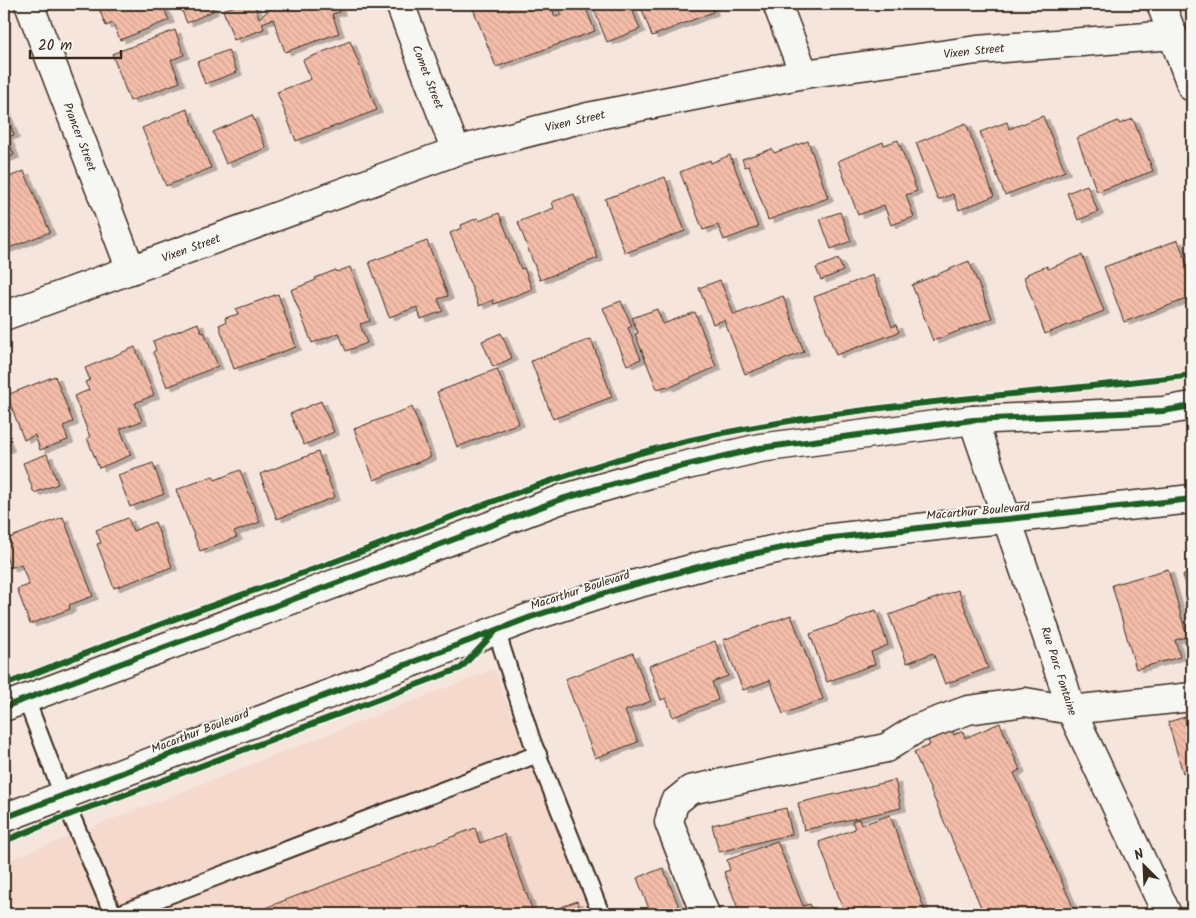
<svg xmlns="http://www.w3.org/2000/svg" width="1196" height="918" viewBox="0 0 1196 918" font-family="Kalam,sans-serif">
<defs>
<pattern id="building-back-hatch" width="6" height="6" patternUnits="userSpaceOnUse" patternTransform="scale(1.25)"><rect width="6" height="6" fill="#f4bda9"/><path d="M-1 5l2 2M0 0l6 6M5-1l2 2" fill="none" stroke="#d2a391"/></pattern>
<filter id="shadow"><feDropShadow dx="5.5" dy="3" stdDeviation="0" flood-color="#0004"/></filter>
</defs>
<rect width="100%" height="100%" fill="#f5e5dc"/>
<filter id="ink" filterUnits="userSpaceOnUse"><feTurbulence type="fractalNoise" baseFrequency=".02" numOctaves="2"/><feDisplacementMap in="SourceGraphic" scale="10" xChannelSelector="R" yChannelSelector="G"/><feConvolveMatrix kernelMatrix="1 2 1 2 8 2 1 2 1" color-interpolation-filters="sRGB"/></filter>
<g filter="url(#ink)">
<path fill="#f5d9cd" d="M494,669l96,245h-586v-52z"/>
<g fill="url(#building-back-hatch)" stroke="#3b2a1e" filter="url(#shadow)">
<path d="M97,4h65l7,16 -49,20 -7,-17 -7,3z"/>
<path d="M179,4h31l3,7 -26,12z"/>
<path d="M241,4h13l5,14 18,-14h60l3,8 -8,2 7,19 -54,19 -12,-33 -11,4 2,6 -30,11 -11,-30z"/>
<path d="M479,4h72l4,13 7,-2 -5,-11h27l11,27 -99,36 -24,-61z"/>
<path d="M600,4h30l10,25 -33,13 -14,-35z"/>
<path d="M640,4h70l3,8 -61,24z"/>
<path d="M175,30l9,25 -13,5 9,22 -50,19 -18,-47z"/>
<path d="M350,41l27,69 -81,31 -19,-49 34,-13 -8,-19z"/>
<path d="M228,50l9,22 -32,12 -8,-22z"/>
<path d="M4,107l10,28 -7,2 7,18 -10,4z"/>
<path d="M187,109l24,59 -45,18 -24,-58z"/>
<path d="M252,115l14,33 -40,16 -13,-32z"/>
<path d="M1043,116l22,55 -60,24 -25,-63 27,-10 2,7z"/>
<path d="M1133,119l20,52 -56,21 -20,-54 41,-17 1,3z"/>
<path d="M966,123l28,73 -35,14 -6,-16 -15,6 -22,-57z"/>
<path d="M898,140l19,51 -11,4 8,22 -23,8 -7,-20 -26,10 -20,-54 45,-19 1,3z"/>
<path d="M808,141l20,57 -60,22 -19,-54 -4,1 -3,-8 30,-10 2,4z"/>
<path d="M730,155l28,72 -34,13 -6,-15 -15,5 -23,-58 30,-12 1,3z"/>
<path d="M24,171l26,61 -46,18v-71z"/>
<path d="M665,177l20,54 -60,22 -20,-54z"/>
<path d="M1087,185l11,27 -20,8 -11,-27z"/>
<path d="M574,194l24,64 -58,22 -22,-58 36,-14 -2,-6z"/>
<path d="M840,212l11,29 -20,8 -11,-30z"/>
<path d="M499,213l22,56 3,-1 8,21 -38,15 -1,-4 -14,6 -29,-73 12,-5 -1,-3 17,-7 1,3z"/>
<path d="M1178,240l14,38v19l-68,25 -20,-55z"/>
<path d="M427,241l21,55 -10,3 5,12 -22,8 -4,-12 -28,10 -20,-55z"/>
<path d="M1082,255l22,56 -59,23 -21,-57 4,-2 -1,-1 20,-8 1,3z"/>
<path d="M838,259l5,12 -22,9 -5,-12z"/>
<path d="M969,261l23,57 -59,23 -21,-56z"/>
<path d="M350,267l20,54 -10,3 7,19 -21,8 -7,-18 -27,10 -21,-53 25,-10 -1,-2 21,-8 1,2z"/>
<path d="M873,275l19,52 4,-2 3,7 -63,23 -22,-58z"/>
<path d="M720,280l14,35 49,-19 21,56 -59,22 -21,-54 -11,4 -14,-36z"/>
<path d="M278,294l18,53 -62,22 -15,-44 7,-3 -1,-4 13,-4 -2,-5z"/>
<path d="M621,301l11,25 -4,2 13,31 -14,6 -24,-57z"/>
<path d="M657,309l6,15 32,-12 21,55 -48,21 -1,-2 -10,3 -22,-55 3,-1 -6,-15z"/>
<path d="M198,323l4,10 2,-1 14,34 -51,21 -14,-35 3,-2 -3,-9z"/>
<path d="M501,333l11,25 -19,9 -11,-26z"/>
<path d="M591,339l21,58 -59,22 -22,-58z"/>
<path d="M135,347l19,48 -19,8 7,18 -22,8 11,26 -32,13 -12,-30 3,-1 -16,-41 15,-6 -4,-8 5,-2 -5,-12z"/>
<path d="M497,369l22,54 -62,24 -20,-55z"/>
<path d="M55,376l18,46 -10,4 5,14 -28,10 -5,-15 -11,5 -17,-45z"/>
<path d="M321,401l13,31 -30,13 -14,-31z"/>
<path d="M412,407l19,50 -57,23 -20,-51z"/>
<path d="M4,434l5,14 -5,2z"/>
<path d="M318,452l17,45 -58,22 -17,-45z"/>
<path d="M47,454l11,30 -24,9 -11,-30z"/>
<path d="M153,463l11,31 -34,13 -12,-32z"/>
<path d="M240,470l20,52 -26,10 3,5 -37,14 -24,-61 37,-14 2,4z"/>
<path d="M63,517l30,79 -24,9 1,4 -40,15 -13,-35 12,-4 -8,-21 -11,4 -6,-18v-10z"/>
<path d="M128,518l5,13 22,-9 17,45 -58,21 -17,-44 4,-1 -5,-13z"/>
<path d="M1168,569l19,68 -12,3 5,17 -44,12 -24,-84z"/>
<path d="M1192,572v36l-9,-33z"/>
<path d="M958,590l30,78 -43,16 -12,-31 -26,10 -18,-48z"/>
<path d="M876,610l12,35 -17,7 4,12 -48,18 -17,-48z"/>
<path d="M791,615l32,84 -40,15 -13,-34 -27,10 -20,-50z"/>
<path d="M715,641l13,35 -16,6 6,18 -45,17 -7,-19 -5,2 -12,-34z"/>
<path d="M633,653l18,48 -26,10 13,31 -43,16 -30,-79z"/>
<path d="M1192,715v58l-1,-3 -8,3 -15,-51z"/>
<path d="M1000,723l20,47 -6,3 62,141h-92l-70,-162 16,-7 -3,-6 25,-10 2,6 9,-4 2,7z"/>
<path d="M895,780l6,28 -97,22 -6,-27z"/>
<path d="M786,808l6,26 -73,18 -7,-27z"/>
<path d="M890,815l36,99h-81l-26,-72 36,-13 -3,-8 7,-2 2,6z"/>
<path d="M475,828l5,15 24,-9 30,80h-285z"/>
<path d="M777,841l26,65 7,-2 4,10h-74l-16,-42 6,-2 -3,-10z"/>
<path d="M663,868l19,46h-31l-14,-36z"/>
<path d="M577,901l5,13h-39z"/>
</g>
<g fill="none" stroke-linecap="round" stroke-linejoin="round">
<defs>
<g id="service">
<path d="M496,630l36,111 69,173"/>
<path d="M26,699l37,97 50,118"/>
<path d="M119,914l419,-160"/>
</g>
<g id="minor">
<path d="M29,4l102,266"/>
<path d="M400,4l56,147"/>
<path d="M777,4l27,70"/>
<path d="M1161,4l31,83"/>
<path d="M4,316l452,-165 132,-34 216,-43 173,-24 196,-15"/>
<path d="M973,420l91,266 7,24 96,204"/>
<path d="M705,914l-36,-92 5,-19 16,-13 196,-42 30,-19 52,-19 57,-8 46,8 121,-13"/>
</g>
<g id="tertiary">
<path d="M4,707l558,-208 87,-25 111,-26 213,-28 190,-9 29,-5"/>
<path d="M4,818l527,-201 90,-29 103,-28 100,-21 147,-17 37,-3 184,-20"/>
</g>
</defs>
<use href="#service" stroke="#3b2a1e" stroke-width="20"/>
<use href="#minor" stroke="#3b2a1e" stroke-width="31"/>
<use href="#tertiary" stroke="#3b2a1e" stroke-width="31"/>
<use href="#service" stroke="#f6f6f2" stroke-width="16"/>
<use href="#minor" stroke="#f6f6f2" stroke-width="28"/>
<use href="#tertiary" stroke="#f6f6f2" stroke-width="28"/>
<defs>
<g id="cycleway">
<path d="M4,685c60,-23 119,-47 179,-69 55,-20 110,-39 164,-59 110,-42 220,-87 335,-115 167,-39 340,-46 510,-67"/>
<path d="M4,707l558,-208 87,-25 111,-26 213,-28 190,-9 29,-5"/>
<path d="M4,818l527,-201 90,-29 103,-28 100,-21 147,-17 37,-3 184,-20"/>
<path d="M4,841c34,-13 66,-28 101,-39l356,-134 33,-35"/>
</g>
</defs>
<use href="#cycleway" stroke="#f6f6f2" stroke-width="9"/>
<use href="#cycleway" stroke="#1b5e20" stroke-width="6"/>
</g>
</g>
<g text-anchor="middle" stroke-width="4" stroke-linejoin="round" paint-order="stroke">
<g font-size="12" fill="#3b2a1e" stroke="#f6f6f2">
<text transform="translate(974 51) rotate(-6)" y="4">Vixen Street</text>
<text transform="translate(428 77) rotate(69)" y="4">Comet Street</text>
<text transform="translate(575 121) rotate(-13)" y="4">Vixen Street</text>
<text transform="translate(80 137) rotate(69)" y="4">Prancer Street</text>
<text transform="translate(191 248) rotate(-20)" y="4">Vixen Street</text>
<text transform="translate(978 511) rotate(-5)" y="4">Macarthur Boulevard</text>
<text transform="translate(580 590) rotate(-18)" y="4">Macarthur Boulevard</text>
<text transform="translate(1059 671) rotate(72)" y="4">Rue Parc Fontaine</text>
<text transform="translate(200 731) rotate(-21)" y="4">Macarthur Boulevard</text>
</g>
</g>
<rect width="1196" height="918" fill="none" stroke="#f6f6f2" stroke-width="20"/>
<rect x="10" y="10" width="1176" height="898" fill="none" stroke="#3b2a1e" stroke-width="2" filter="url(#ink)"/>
<g transform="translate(1144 866) rotate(336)" stroke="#f6f6f2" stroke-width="4" paint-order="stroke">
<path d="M0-4L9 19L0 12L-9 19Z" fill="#3b2a1e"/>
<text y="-8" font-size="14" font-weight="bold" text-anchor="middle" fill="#3b2a1e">N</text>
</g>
<path d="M30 50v8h91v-8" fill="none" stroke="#3b2a1e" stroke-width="2.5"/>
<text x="38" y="50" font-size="15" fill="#3b2a1e" stroke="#f6f6f2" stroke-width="4" paint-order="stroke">20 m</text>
</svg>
